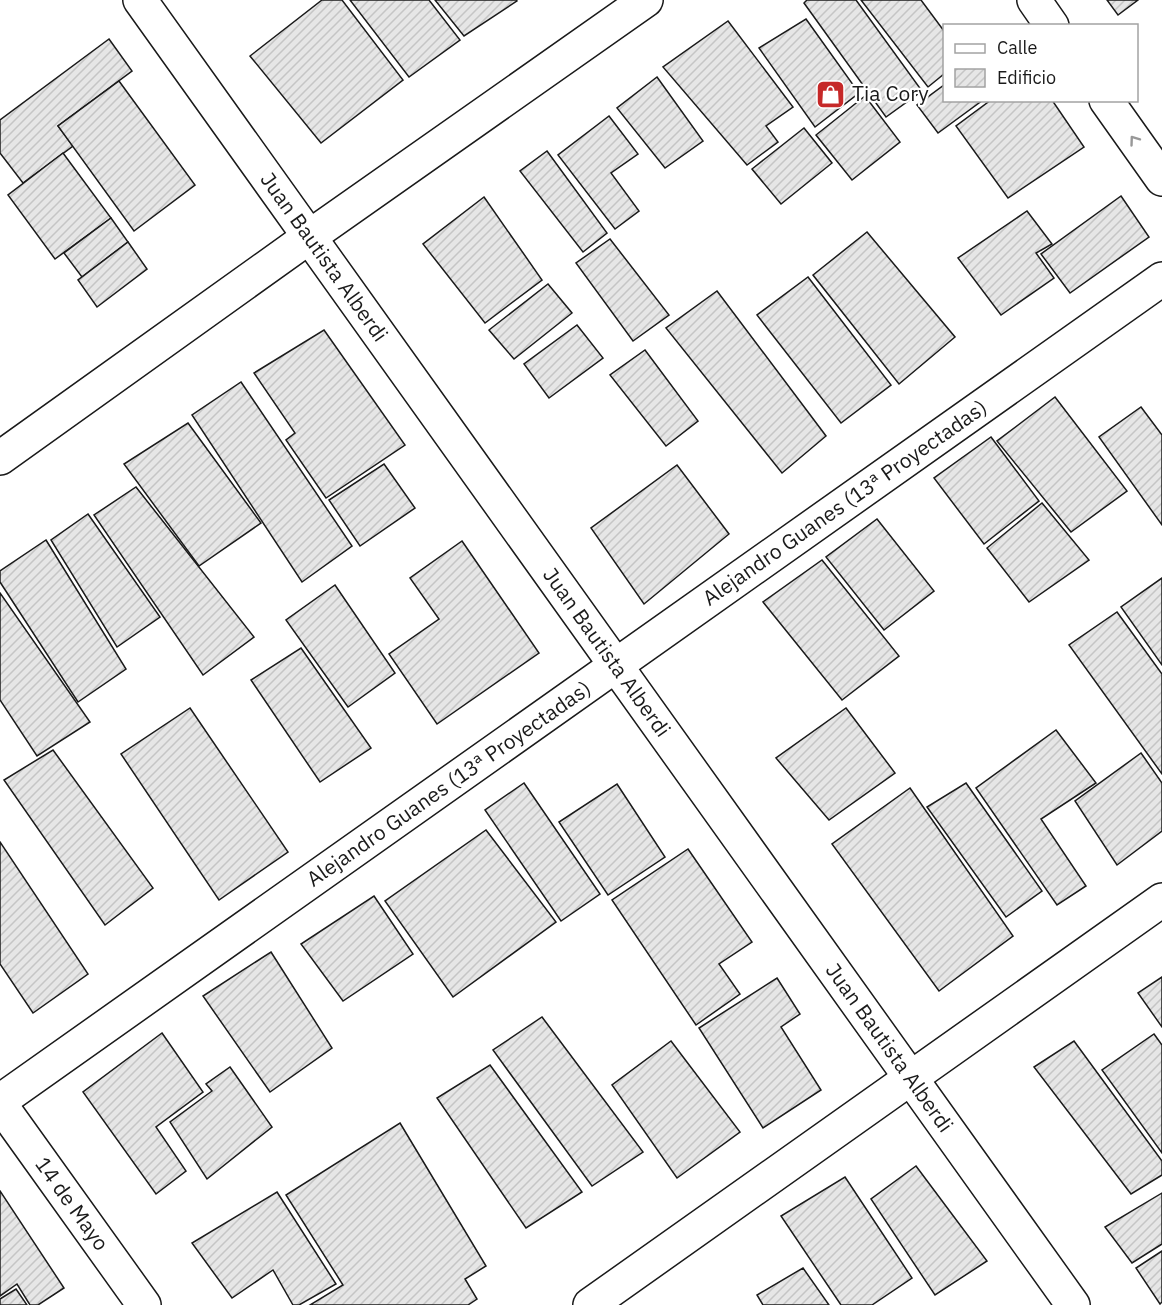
<svg xmlns="http://www.w3.org/2000/svg" width="1162" height="1305" viewBox="0 0 1162 1305" font-family="'IBM Plex Sans',sans-serif">
<defs>
<pattern id="building-hatch" width="6" height="6" patternUnits="userSpaceOnUse" patternTransform="scale(1.5)"><rect width="6" height="6" fill="#e6e6e6"/><path d="M-1 1l2-2M0 6l6-6M5 7l2-2" fill="none" stroke="#c5c5c5"/></pattern>
</defs>
<rect width="100%" height="100%" fill="#fff"/>
<g fill="url(#building-hatch)" stroke="#1a1a1a" stroke-width="1.5">
<path d="M322,0h20l61,80 -82,63 -71,-87z"/>
<path d="M350,0h79l31,40 -51,37z"/>
<path d="M435,0h81l1,1 -53,35z"/>
<path d="M807,0h49l66,91 -36,26 -82,-114z"/>
<path d="M861,0h60l23,31v43l-16,13z"/>
<path d="M1107,0h31l-20,15z"/>
<path d="M806,19l53,74 -44,34 -56,-79z"/>
<path d="M728,21l65,86 -27,19 12,16 -31,23 -84,-98z"/>
<path d="M109,39l23,32 -74,55 15,20 -50,37 -23,-30v-33z"/>
<path d="M657,77l46,64 -38,27 -48,-60z"/>
<path d="M119,81l76,104 -61,46 -76,-105z"/>
<path d="M944,85v15h39l-45,33 -21,-28z"/>
<path d="M865,96l35,46 -48,38 -36,-45z"/>
<path d="M991,100h61l32,47 -76,51 -52,-72z"/>
<path d="M609,116l29,38 -27,19 28,38 -24,18 -57,-74z"/>
<path d="M804,128l28,35 -51,41 -29,-35z"/>
<path d="M547,151l60,82 -24,19 -63,-81z"/>
<path d="M63,153l48,65 -56,41 -47,-64z"/>
<path d="M1121,196l28,41 -79,56 -29,-39z"/>
<path d="M484,197l58,83 -57,43 -62,-79z"/>
<path d="M1027,211l25,33 -16,9 18,25 -53,37 -43,-57z"/>
<path d="M111,218l17,24 -46,35 -18,-24z"/>
<path d="M867,232l88,105 -56,47 -86,-109z"/>
<path d="M610,239l59,76 -36,26 -57,-78z"/>
<path d="M128,242l19,27 -50,38 -19,-27z"/>
<path d="M808,277l83,108 -50,38 -84,-108z"/>
<path d="M548,284l24,29 -58,46 -25,-29z"/>
<path d="M717,291l109,145 -44,37 -116,-145z"/>
<path d="M577,325l26,33 -54,40 -25,-34z"/>
<path d="M324,330l81,115 -79,53 -40,-58 9,-7 -41,-60z"/>
<path d="M645,350l53,71 -32,25 -56,-71z"/>
<path d="M241,382l111,164 -50,36 -110,-167z"/>
<path d="M1055,397l72,94 -56,41 -74,-91z"/>
<path d="M1141,407l21,28v90l-63,-88z"/>
<path d="M188,423l73,100 -62,43 -75,-102z"/>
<path d="M991,437l48,64 -55,43 -50,-66z"/>
<path d="M384,464l31,44 -55,38 -31,-46z"/>
<path d="M677,465l52,69 -85,70 -53,-76z"/>
<path d="M136,487l118,150 -51,38 -109,-160z"/>
<path d="M1042,503l47,57 -60,42 -42,-54z"/>
<path d="M88,514l72,103 -43,30 -66,-107z"/>
<path d="M877,519l57,72 -50,39 -58,-73z"/>
<path d="M46,540l80,129 -48,33 -78,-120v-11z"/>
<path d="M462,541l77,112 -102,71 -48,-70 50,-35 -29,-41z"/>
<path d="M822,560l77,96 -57,44 -79,-98z"/>
<path d="M1162,578v87l-41,-58z"/>
<path d="M335,585l60,88 -47,34 -62,-87z"/>
<path d="M0,593l90,129 -53,34 -37,-56z"/>
<path d="M1117,612l45,62v100l-93,-129z"/>
<path d="M301,648l70,100 -51,34 -69,-102z"/>
<path d="M190,708l98,144 -69,48 -98,-146z"/>
<path d="M846,708l49,65 -66,47 -53,-62z"/>
<path d="M1056,730l40,53 -55,36 45,67 -29,19 -81,-117z"/>
<path d="M53,750l100,138 -48,37 -101,-145z"/>
<path d="M1141,753l21,30v48l-45,34 -42,-64z"/>
<path d="M524,783l76,111 -39,27 -76,-111z"/>
<path d="M966,783l76,108 -36,26 -79,-110z"/>
<path d="M617,784l48,73 -57,38 -49,-73z"/>
<path d="M910,788l103,148 -74,55 -107,-147z"/>
<path d="M486,830l70,92 -103,75 -68,-96z"/>
<path d="M0,842l88,132 -55,39 -33,-49z"/>
<path d="M688,849l64,93 -33,22 21,30 -44,31 -84,-125z"/>
<path d="M374,896l39,58 -70,47 -42,-57z"/>
<path d="M271,952l61,96 -62,44 -67,-96z"/>
<path d="M1162,977v50l-24,-34z"/>
<path d="M777,978l23,36 -19,13 40,63 -58,38 -64,-100z"/>
<path d="M542,1017l101,135 -51,34 -99,-136z"/>
<path d="M162,1033l41,59 -47,35 30,44 -30,23 -73,-102z"/>
<path d="M1154,1034l8,11v108l-60,-83z"/>
<path d="M671,1041l69,91 -63,46 -65,-93z"/>
<path d="M1074,1041l88,120v14l-31,19 -97,-127z"/>
<path d="M490,1065l92,127 -56,36 -89,-130z"/>
<path d="M230,1067l42,60 -65,52 -37,-57 42,-31 -6,-7z"/>
<path d="M400,1123l86,143 -21,13 12,20 -9,6h-158l33,-20 -57,-90z"/>
<path d="M916,1166l71,95 -52,34 -64,-96z"/>
<path d="M845,1177l67,101 -40,27h-31l-60,-89z"/>
<path d="M0,1191l64,97 -26,17h-8l-13,-21 -17,12z"/>
<path d="M277,1192l59,92 -37,21h-6l-20,-35 -41,28 -40,-55z"/>
<path d="M1162,1193v51l-30,19 -27,-36z"/>
<path d="M1162,1251v51l-2,2 -24,-36z"/>
<path d="M803,1268l26,37h-66l-6,-10z"/>
<path d="M16,1289l11,16h-27v-6z"/>
</g>
<g fill="none" stroke-linecap="round" stroke-linejoin="round">
<defs>
<g id="minor">
<path id="s1" d="M140,0l933,1305"/>
<path d="M1034,0l18,26"/>
<path d="M1106,100l56,79"/>
<path d="M0,458l309,-221 337,-237"/>
<path d="M0,1101l1162,-822"/>
<path id="s2" d="M0,1104l144,201"/>
<path d="M590,1305l572,-405"/>
</g>
</defs>
<use href="#minor" stroke="#1a1a1a" stroke-width="36"/>
<use href="#minor" stroke="#fff" stroke-width="33"/>
</g>
<defs><path id="oneway-chevron" d="M-2-3.5L2.5 0L-2 3.5" fill="none" stroke-width="1.6" stroke-linecap="round" stroke-linejoin="round" transform="scale(1.5)"/></defs>
<use stroke="#989898" href="#oneway-chevron" transform="translate(1134 140) rotate(-126)"/>
<defs>
<symbol id="shop-square" viewBox="-11 -11 22 22"><rect x="-9" y="-9" width="18" height="18" rx="4" fill="#c62828" stroke="#fff"/><path d="M-5-2.5h2.3a2.7 3.5 0 0 1 5.4 0H5L5.5 6h-11ZM-1.5-2.5h3a1.5 2.3 0 0 0-3 0Z" fill="#fff"/></symbol>
</defs>
<g fill-rule="evenodd">
<use href="#shop-square" x="814" y="78" width="33" height="33"/>
</g>
<g text-anchor="middle" stroke-width="4.5" stroke-linejoin="round" paint-order="stroke">
<g font-size="21" fill="#1a1a1a" stroke="#fff" text-anchor="start">
<text x="852" y="101">Tia Cory</text>
</g>
<g font-size="21" fill="#1a1a1a" stroke="#fff">
<text dy="7" stroke="none"><textPath href="#s1" startOffset="316">Juan Bautista Alberdi</textPath></text>
<text transform="translate(845 503) rotate(-35)" y="7">Alejandro Guanes (13ª Proyectadas)</text>
<text dy="7" stroke="none"><textPath href="#s1" startOffset="802">Juan Bautista Alberdi</textPath></text>
<text transform="translate(449 784) rotate(-35)" y="7">Alejandro Guanes (13ª Proyectadas)</text>
<text dy="7" stroke="none"><textPath href="#s1" startOffset="1288">Juan Bautista Alberdi</textPath></text>
<text dy="7" stroke="none"><textPath href="#s2" startOffset="123">14 de Mayo</textPath></text>
</g>
</g>
<rect x="943" y="24" width="195" height="78" fill="#ffffff" stroke="#a3a3a3" stroke-width="1.5"/>
<rect x="955" y="44" width="30" height="9" fill="#ffffff" stroke="#a3a3a3" stroke-width="1.5"/>
<text x="997" y="54" font-size="18" fill="#1a1a1a">Calle</text>
<rect x="955" y="69" width="30" height="18" fill="url(#building-hatch)" stroke="#a3a3a3" stroke-width="1.5"/>
<text x="997" y="84" font-size="18" fill="#1a1a1a">Edificio</text>
</svg>
